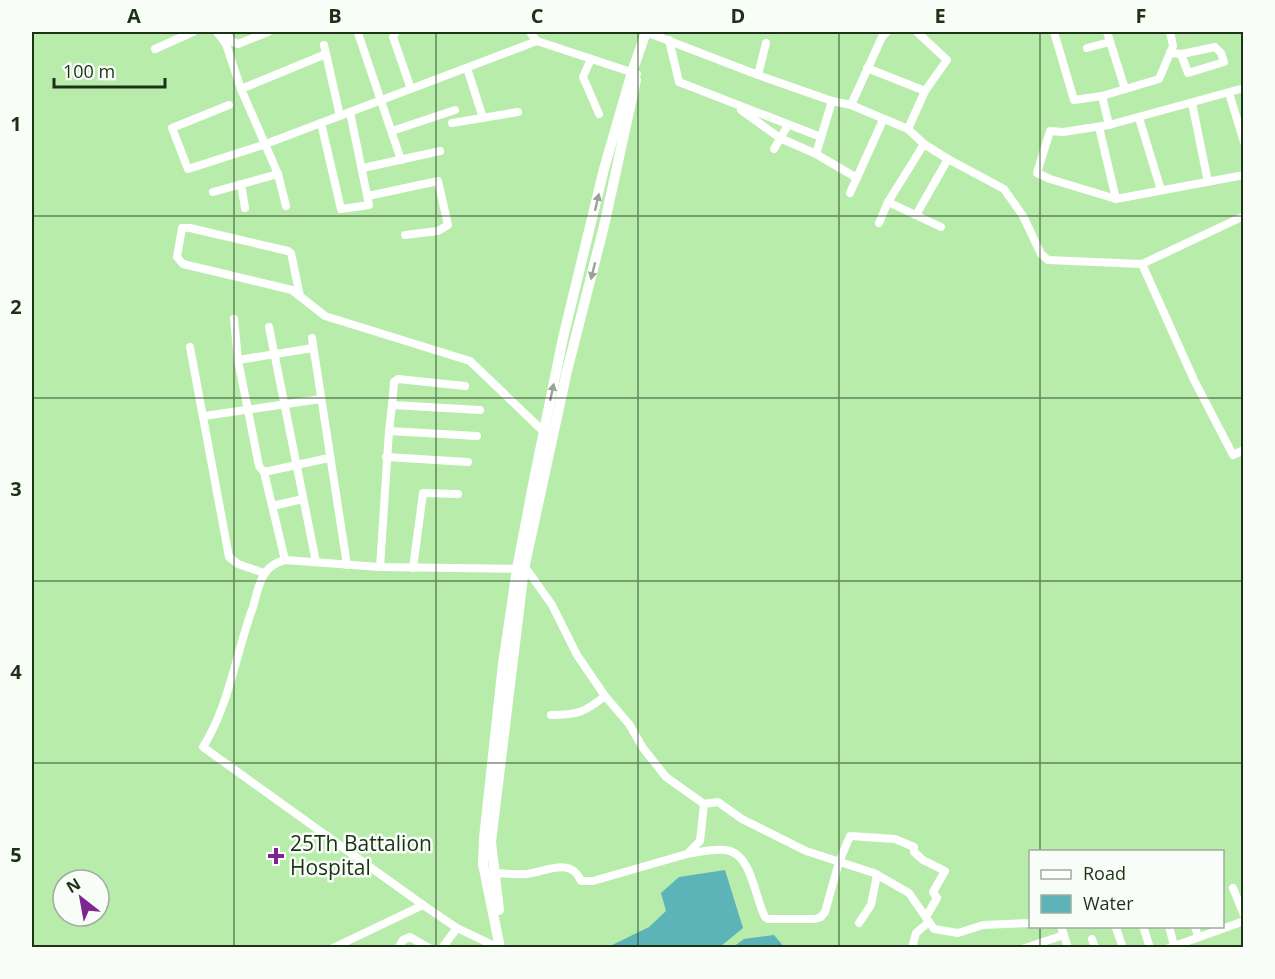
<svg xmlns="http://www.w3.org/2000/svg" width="1275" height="979" viewBox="0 0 1275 979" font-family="'Open Sans',sans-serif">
<rect width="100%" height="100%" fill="#b7ecab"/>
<g fill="#5db4b8">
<path d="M725,870l18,58 -23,19h-112l41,-20 17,-16 -5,-18 18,-16z"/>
<path d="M774,935l10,12h-51l11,-8z"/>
</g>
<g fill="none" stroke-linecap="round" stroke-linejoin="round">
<g stroke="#fff" stroke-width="8">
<path d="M217,32l9,12 15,45 37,85 8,32"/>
<path d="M227,32l4,9 7,3 30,-12"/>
<path d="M396,32l-3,5 18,52"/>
<path d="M530,32l7,9 100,33"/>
<path d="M646,32l112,43 74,26 19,4 57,24 16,15 24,15 -32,56"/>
<path d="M1054,32l20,68 28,-4 57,-17 14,-33 -3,-14"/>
<path d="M1107,32l18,57"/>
<path d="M358,33l43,127"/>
<path d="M669,40l10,42 142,55"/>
<path d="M324,45l16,71"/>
<path d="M1087,48l23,-6"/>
<path d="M155,49l38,-17"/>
<path d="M1170,53l12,1 33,-7 6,6 3,9 -36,11 -7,-19"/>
<path d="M591,59l-8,18 16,37"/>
<path d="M467,68l16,50"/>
<path d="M867,68l58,23"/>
<path d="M758,75l8,-32"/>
<path d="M1244,88l-135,37 -46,7 -13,-1 -13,42 13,6 66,20 128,-24"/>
<path d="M241,89l85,-35"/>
<path d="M1229,93l15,49"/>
<path d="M1102,96l7,29"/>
<path d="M1192,103l16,79"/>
<path d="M229,105l-57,23 16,41 75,-24 274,-104"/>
<path d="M851,105l31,-68 5,-5"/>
<path d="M741,110l39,28 36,16 41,24"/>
<path d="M1139,118l22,72"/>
<path d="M321,123l20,86 28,-4 -19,-93"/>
<path d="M452,123l66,-11"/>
<path d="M1099,127l17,72"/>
<path d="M908,129l17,-38 22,-31 -30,-28"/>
<path d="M392,131l63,-21"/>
<path d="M774,149l14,-24"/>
<path d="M816,154l16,-53"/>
<path d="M948,159l56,30 19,27 18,38 7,6 94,4 102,-48"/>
<path d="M363,168l77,-17"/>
<path d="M241,184l4,24"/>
<path d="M213,192l65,-18"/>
<path d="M850,193l33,-73"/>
<path d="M368,196l70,-15 10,44 -10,6 -33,4"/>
<path d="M888,202l53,25"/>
<path d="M879,223l9,-21 36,-58"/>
<path d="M1142,264l52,116 39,75 11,-5"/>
<path d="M300,296l-9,-43 -3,-2 -98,-23h-8l-5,29 6,7 109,26 33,26 145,45 74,71"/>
<path d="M234,319l4,41 21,106 5,6 21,88"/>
<path d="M269,327l47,235"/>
<path d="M312,338l35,227"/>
<path d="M190,347l39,210 9,7 26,9"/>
<path d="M238,360l75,-12"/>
<path d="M392,405l2,-23 4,-3 67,7"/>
<path d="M204,416l117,-17"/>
<path d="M389,431l3,-26 88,5"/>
<path d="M386,457l82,5"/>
<path d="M264,472l65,-14"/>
<path d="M272,506l31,-7"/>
<path d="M380,567l9,-136 88,5"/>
<path d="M525,567l27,38 25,50 28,41 24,28 14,24 23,29 38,27 14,-2 24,17 64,32 68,22 35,20 25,36 24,4 25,-8 47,-2"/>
<path d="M413,568l10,-75 35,1"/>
<path d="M551,715c27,0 34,-3 54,-19"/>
<path d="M687,854c12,-2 26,-5 38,-4 27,2 30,49 40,67l3,2h47l6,-2 4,-5 14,-50 11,-26 45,3 19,8v5l9,8 22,11 -12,21 4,6 -11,19"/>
<path d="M494,873c11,0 23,2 33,1 20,-3 44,-17 54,7h12l94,-27 13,-13 4,-37"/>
<path d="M1233,888l11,27"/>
<path d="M859,923l12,-18 6,-30"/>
<path d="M1061,926l7,22"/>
<path d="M1143,926l7,22"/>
<path d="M1169,926l5,20"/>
<path d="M1195,926l3,11"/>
<path d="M1116,928l7,20"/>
<path d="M1092,939l3,9"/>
<path d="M333,948l90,-43"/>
<path d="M398,948l5,-8 7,-3 19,11"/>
<path d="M442,948l15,-20"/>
<path d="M499,948l-42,-20 -34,-23 -220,-158c26,-41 33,-94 50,-140 3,-11 6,-27 13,-35 5,-7 11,-10 19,-12l95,7 141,2"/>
<path d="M912,948l4,-15 13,-11"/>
<path d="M1025,948l39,-13"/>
<path d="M1169,948l75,-27"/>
</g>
<g stroke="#fff" stroke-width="10">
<path d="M499,910l-8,-68 33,-273 43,-198 37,-145 32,-146"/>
<path d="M500,948l-17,-84 1,-26 19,-174 14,-95 17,-89 29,-142 41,-169 28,-97 14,-40"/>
</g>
</g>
<defs><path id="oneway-solid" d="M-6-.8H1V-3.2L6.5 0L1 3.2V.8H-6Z" transform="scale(1.5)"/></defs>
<g fill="#99a297">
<use href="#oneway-solid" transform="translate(597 202) rotate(-77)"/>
<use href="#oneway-solid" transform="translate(593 271) rotate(104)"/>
<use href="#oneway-solid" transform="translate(552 392) rotate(-78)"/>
</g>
<path fill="none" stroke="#1d3118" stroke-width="1.5" stroke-opacity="0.55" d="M234,32v916M436,32v916M638,32v916M839,32v916M1040,32v820M32,216h1212M32,398h1212M32,581h1212M32,763h1212M1040,926v22"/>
<path fill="#7e2592" stroke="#f8fef7" stroke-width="2" d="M273 847h6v6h6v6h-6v6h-6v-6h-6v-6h6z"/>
<g text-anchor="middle" stroke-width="5" stroke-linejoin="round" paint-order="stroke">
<g font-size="21" fill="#1d3118" stroke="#f8fef7" text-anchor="start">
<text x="290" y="851">25Th Battalion<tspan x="290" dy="24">Hospital</tspan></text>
</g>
</g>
<rect width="1275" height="979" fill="none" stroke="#f8fef7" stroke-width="66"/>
<rect x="1029" y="850" width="195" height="78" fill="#f8fef7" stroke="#a0ac9e" stroke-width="1.5"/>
<rect x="1041" y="870" width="30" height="9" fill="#ffffff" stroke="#a0ac9e" stroke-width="1.5"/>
<text x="1083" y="880" font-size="18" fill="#1d3118">Road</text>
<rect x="1041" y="895" width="30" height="18" fill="#5db4b8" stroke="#a0ac9e" stroke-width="1.5"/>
<text x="1083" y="910" font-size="18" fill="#1d3118">Water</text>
<g transform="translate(81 898) rotate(329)"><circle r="28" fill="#f8fef7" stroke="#a0ac9e" stroke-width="1.5"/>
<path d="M0-4.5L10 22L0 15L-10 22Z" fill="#7e2592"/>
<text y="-9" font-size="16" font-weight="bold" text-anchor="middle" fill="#1d3118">N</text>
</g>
<path d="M54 78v9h111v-9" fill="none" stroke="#1d3118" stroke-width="3"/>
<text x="63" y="78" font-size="18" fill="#1d3118" stroke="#f8fef7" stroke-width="4.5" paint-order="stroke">100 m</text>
<rect x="33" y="33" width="1209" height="913" fill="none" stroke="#1d3118" stroke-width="2"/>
<g font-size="20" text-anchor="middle" font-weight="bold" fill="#1d3118">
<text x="134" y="23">A</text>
<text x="335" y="23">B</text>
<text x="537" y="23">C</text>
<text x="738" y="23">D</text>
<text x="940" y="23">E</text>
<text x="1141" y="23">F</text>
<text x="16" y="131">1</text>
<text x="16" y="314">2</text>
<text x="16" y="496">3</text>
<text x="16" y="679">4</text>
<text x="16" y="862">5</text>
</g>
</svg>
